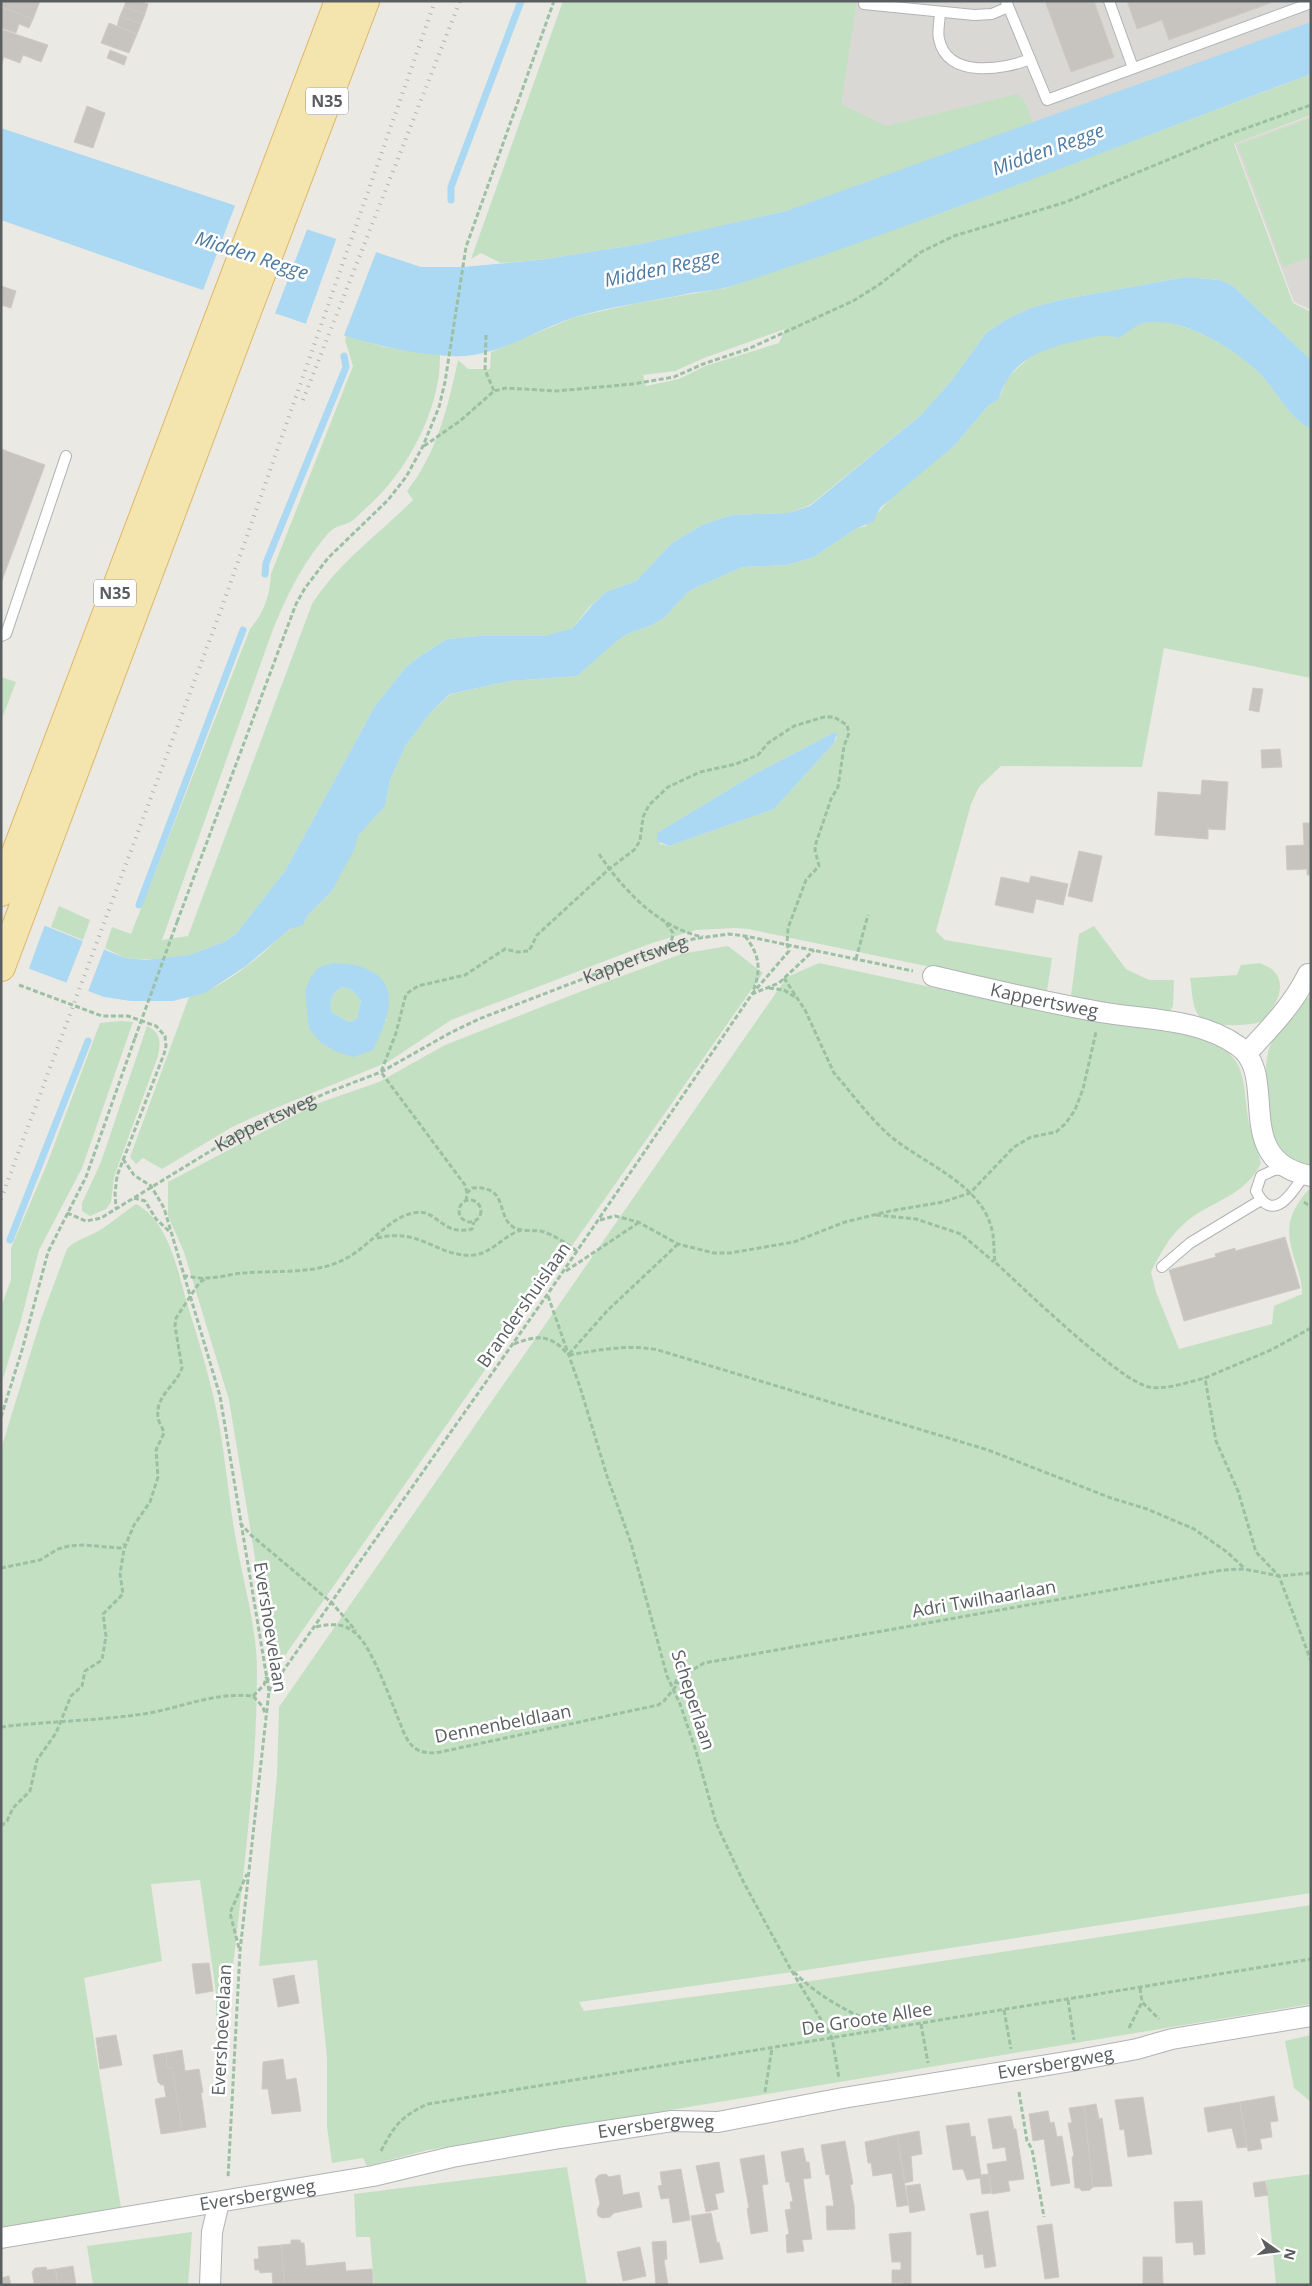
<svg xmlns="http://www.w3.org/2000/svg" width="1312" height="2286" viewBox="0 0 1312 2286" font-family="'Open Sans',sans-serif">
<rect width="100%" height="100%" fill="#ebe9e3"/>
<g fill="#dad8d5">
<path d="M827,1h484v25l-520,189z"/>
<path d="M1311,116v194l-17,-8 -59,-158z"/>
</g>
<g fill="#c4e0c2" fill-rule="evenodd">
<path d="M563,1h294l-16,103 45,22 131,-32 7,6 9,23 -247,88 -60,14 -86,19 -101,16 -38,3 -20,-10 -10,6z"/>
<path d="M1311,74v41l-77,29 59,159 18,9v48l-78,-74 -13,-6 -34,-3 -126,23 -29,8 -22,10 -23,15 -34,47 -31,35 -111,90 -22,8 -56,2 -30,10 -30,18 -36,38 -30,11 -17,15 -16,21 -29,8h-64l-33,3 -27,17 -14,11 -31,39 -90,165 -49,63 -12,8 -35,13 -33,5 -31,-2 -20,-10 7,-21 19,7 119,-305c14,-16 20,-34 21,-55l82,-208 -8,-26 1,-4 38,11 56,8c1,55 -34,119 -75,154 -5,4 -11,12 -17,14 -12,5 -12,2 -22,13 -25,30 -39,59 -54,96l-110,308 26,-4 124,-332c27,-42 66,-69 101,-104l-6,-9c30,-38 41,-84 51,-131l10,9h22l1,-17 84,-35 63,-14 88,-15 223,-78zM785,329l-6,14 -74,23 -26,13 -33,7 -3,-11 32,-4 29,-13z"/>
<path d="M1311,118v139l-28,10 -45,-122z"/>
<path d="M1161,320c38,10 77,28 103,58 15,17 26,40 47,51v249l-147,-30 -22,119 -141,-1 -22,21 -8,17 -35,127 9,9 107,18 -5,33 -299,-62 -13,-1 -39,2 -44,13 -201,77 -63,42 -132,54 -24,11 -70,42 -19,-11 -7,6 -6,-7 59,-160c28,-7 52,-26 74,-44 13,-11 23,-25 40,-29l5,-9 24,-24 26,-55 27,-30 5,-26 16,-35 25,-33 20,-18 59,-13 67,-5 40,-35 10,-7 25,-9 13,-8 22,-24 8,-5 48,-21 44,-2 27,-8 43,-29 9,-2 27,-30 62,-51 33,-39 11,-7 8,-21 23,-21 20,-10 52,-13 17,4c5,-3 8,-7 13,-10 9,-6 19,-6 29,-8zM833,733l4,4 -3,6 -60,66 -105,37 -9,-2 -3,-11 96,-58zM334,963l53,58 -78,7z"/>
<path d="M1,677l15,5 -15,39z"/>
<path d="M59,906l31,14 -7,20 -32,-13z"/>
<path d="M1094,926l32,43 23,11h25l-1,26 -5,8 -80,-13 -17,-5 8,-62z"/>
<path d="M728,946l35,27 -484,691 -7,-3 -43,-261 -45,-148 -16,-36v-34l148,-78 63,-22 66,-37 137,-54 99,-37z"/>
<path d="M819,963l214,46 160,27c56,18 48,35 56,87 3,14 9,27 12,40 -16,34 -49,37 -75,59 -16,13 -26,32 -35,50l5,20 23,57 93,-25 2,-18 28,-12c0,-10 -2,-18 -5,-27 -11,-34 -13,-48 11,-77l3,-1v704l-525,80 -207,29 5,9 207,-27 520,-79v99l-883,146 -61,16 -4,-8 -31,5 -5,-36v-69l-10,-98 -58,6 18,-191 2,-68 508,-730z"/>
<path d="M1260,963c4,2 11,5 14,8 15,17 -1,38 -13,51 -15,4 -55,7 -64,-9 -5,-9 -5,-24 -7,-35l47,-3 4,-10z"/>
<path d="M342,987l10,3 9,11 -4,18 -8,3 -18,-10c-1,-12 0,-18 11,-25z"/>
<path d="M1311,996v171c-9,-4 -21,-7 -28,-14 -17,-17 -22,-84 -13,-107 8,-18 25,-33 37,-48z"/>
<path d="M121,1021l12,1 -51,146 -43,82 -18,70 -20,65v-78l10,-27v-32l36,-84 53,-141z"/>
<path d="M147,1026c14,7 14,16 11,30l-44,121 -3,25 -5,7 -16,7 -8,-5v-8l19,-41z"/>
<path d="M136,1204c32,17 41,63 50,96 11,35 22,71 30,108 9,43 12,88 20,132 7,42 21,87 21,131 0,122 -20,243 -31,364h-10v-42l-16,-113 -49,4 11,77 -78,17 37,230 -120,20v-779l40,-130 26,-70c9,-10 22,-12 33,-19 13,-8 24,-18 36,-26z"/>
<path d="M1311,2035v67l-17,-14 -9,-47z"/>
<path d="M567,2167l20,118h-213l-4,-48h-14l-2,-43z"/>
<path d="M1311,2174v111h-35l-10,-105z"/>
<path d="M192,2232l-4,53h-95l-6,-39z"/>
</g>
<g fill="#abd8f3" fill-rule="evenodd">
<path d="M1311,22v52c-193,72 -384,148 -579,212 -13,4 -28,5 -41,7 -38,8 -79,13 -116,24 -41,13 -79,42 -124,39 -60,-3 -117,-23 -174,-42 -93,-29 -184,-62 -276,-94v-92l420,139h42l76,-7 101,-16 146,-33z"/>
<path d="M1186,277l34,3 13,6 78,74v69c-21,-11 -32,-33 -46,-50 -23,-27 -85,-65 -121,-56 -11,3 -16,10 -25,15 -18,-4 -24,-1 -42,3 -35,7 -68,20 -78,58l-11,7 -33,39 -75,63 -7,14 -16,6 -43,29 -27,8 -44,2 -48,21 -8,5 -22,24 -13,8 -25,9 -10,7 -40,35 -67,5 -60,13 -19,18 -25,33 -16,35 -5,26 -27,30 -4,14 -22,41 -24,24 -5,10 -13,4 -44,37 -41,27 -32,8h-42l-27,-4 -103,-39v-50l124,50 22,2 42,-5 35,-13 12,-8 49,-63 90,-165 31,-39 14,-11 27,-17 33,-3h64l29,-8 20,-24 13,-12 30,-11 36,-38 30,-18 30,-10 56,-2 22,-7 111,-91 31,-35 34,-47 23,-15 22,-10 29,-8z"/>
<path d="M833,733h4l-3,10 -60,66 -105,37 -12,-5v-8l96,-58z"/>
<path d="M334,963c9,1 19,1 28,4 43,15 25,53 11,83l-20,7 -18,-6 -15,-9 -11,-14 -4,-37 5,-13 9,-11zM342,987l10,3 9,11 -4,18 -8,3 -18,-10c-1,-12 0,-18 11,-25z"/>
</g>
<g fill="#ebe9e3">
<path d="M236,203l72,24 -34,89 -72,-23z"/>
<path d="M337,237l40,13 -34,88 -38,-12z"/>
<path d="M1,905l45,17 -18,49 -27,-11z"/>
<path d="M84,938l21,9 -18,47 -22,-8z"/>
</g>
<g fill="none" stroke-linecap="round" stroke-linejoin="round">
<g stroke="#abd8f3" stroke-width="7">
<path d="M451,200v-13l70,-186"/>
<path d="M265,574l1,-11 80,-196 -2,-11"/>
<path d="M139,905l104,-275"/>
<path d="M10,1240l78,-199"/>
</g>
</g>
<g fill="#c7c4bf" stroke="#cfcac2">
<path d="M1,1h39l-7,18 -32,-12z"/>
<path d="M126,1h13l9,3 -3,10 -21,-7z"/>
<path d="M1045,1h49l20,56 -43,15z"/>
<path d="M1127,1h149l-107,39 -7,-20 -25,9z"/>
<path d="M1,7l32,12 -4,9 -10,-4 -3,9 -15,-5z"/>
<path d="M124,7l21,7 -4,10 -21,-8z"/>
<path d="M120,16l21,8 -4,10 -20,-8z"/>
<path d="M109,23l28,11 -8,19 -28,-10z"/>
<path d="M3,30l45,15 -7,17 -18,-7 -3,8 -16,-6 -3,8z"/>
<path d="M110,50l17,7 -3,8 -17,-7z"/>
<path d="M87,106l18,7 -12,35 -19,-6z"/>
<path d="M1,286l15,5 -5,17 -10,-3z"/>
<path d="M1,449l44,16 -44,118z"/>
<path d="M1253,688l10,1 -4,23 -10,-2z"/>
<path d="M1280,749l2,18 -20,1 -1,-18z"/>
<path d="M1202,780l26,2 -3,48 -17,-1v10l-53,-4 3,-43 43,3z"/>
<path d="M1303,823h8v52h-4v-6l-20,1 -1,-24 18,-1z"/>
<path d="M1079,851l23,5 -10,46 -24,-6z"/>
<path d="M1031,876l37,8 -5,21 -27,-6 -3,14 -38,-8 6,-28 28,6z"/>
<path d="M1285,1237l15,51 -116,33 -15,-51 47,-13 -1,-3 20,-6v3z"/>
<path d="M209,1963l4,28 -17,3 -4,-30z"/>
<path d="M294,1975l5,28 -21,4 -5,-28z"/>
<path d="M116,2035l6,30 -22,4 -4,-31z"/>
<path d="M182,2050l3,21 14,-2 4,23 -2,1 5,34 -24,4 -10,-64 -5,1 -1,-15z"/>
<path d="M166,2053l1,15 5,-1 10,64 -21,3 -6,-35 11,-2 -2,-12h-3l-3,-3 -5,-27z"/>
<path d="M283,2059l3,21 10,-2 5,33 -29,3 -4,-25h-6l1,-27z"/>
<path d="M1274,2096l4,25 -8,1 2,15 -12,2 2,10 -14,2 -8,-49z"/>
<path d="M1143,2097l9,57 -24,3 -4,-28 -4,1 -5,-30z"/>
<path d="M1240,2102l7,45 -10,1 -5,-20 -24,4 -4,-24z"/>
<path d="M1096,2104l3,15 3,-1 10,68 -19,1 -9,-81z"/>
<path d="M1084,2106l9,81 -3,3 -8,1 -3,-3h-4l-3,-31 2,-1 -6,-33h4l-3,-15z"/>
<path d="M1048,2111l2,12 4,-1 3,15 5,-1 8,47 -19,3 -7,-47 -11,2 -4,-27z"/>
<path d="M1011,2116l3,13h2l8,50 -16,2 2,10 -18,3 -5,-30 20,-3 -2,-14 -12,2 -5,-30z"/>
<path d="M969,2123l2,14 4,-1 6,39 8,-1 2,19 -9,1 -2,-16 -13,2 -4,-11 -10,1 -7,-44z"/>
<path d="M919,2131l3,23 -11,2 2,25 -8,2 -8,-48z"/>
<path d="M897,2135l11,70 -11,2 -5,-34 -19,3 -2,-13h-3l-3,-21z"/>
<path d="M845,2141l8,43 -3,1 4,20 1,24 -28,1 -1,-24h8l-5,-32 -3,1 -5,-30z"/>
<path d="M803,2148l3,14h3l2,16 -8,1 9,60 -10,1 2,11 -17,2 -1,-18 3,-1 -4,-24 6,-1 -1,-7 3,-1 -4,-19h-3l-5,-30z"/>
<path d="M764,2155l4,29 -6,1 6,46 -17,3 -4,-26h2l-9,-49z"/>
<path d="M719,2162l5,30 -9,2 3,15 -12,3 -10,-46z"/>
<path d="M681,2169l9,51 -17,3 -4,-25 -8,1 -3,-13 4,-1 -2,-13z"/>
<path d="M606,2174l3,3 11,-2 3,20 16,-3 3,15 -28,6 -4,4 -7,1 -5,-2 -1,-6 3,-6 -5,-25 4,-4z"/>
<path d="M1265,2181l3,14 -13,2 -2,-14z"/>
<path d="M920,2184l5,26 -15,3 -4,-27z"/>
<path d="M1202,2201l3,53 -11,1 -1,-13 -17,1 -2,-41z"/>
<path d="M988,2211l8,55 -11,2 -2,-14 -6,1 -7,-41z"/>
<path d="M711,2213l6,30 2,-1 4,17 -23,4 -9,-47z"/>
<path d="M1052,2224l7,53 -14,2 -8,-53z"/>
<path d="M911,2232v53h-8v-2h-11v-13h9v-8h-9l-3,-28z"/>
<path d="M291,2240h9l1,3h3l2,23 39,-4 1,9 26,-2 1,16h-88l-4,-40 10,-1z"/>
<path d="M666,2241l1,18 -3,1 4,25h-12l-4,-43z"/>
<path d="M281,2245l4,40h-12l-1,-13 -12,1 -1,-3h-4l-1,-11h5l-1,-12z"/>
<path d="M640,2247l6,29 -23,5 -6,-29z"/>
<path d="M1143,2257h19l1,27h-20z"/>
<path d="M73,2266l3,19h-18l-3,-16z"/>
<path d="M46,2267l1,3 8,-1 3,16 -24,-2 -2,-11 3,-4z"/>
<path d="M9,2276l2,9h-10v-7z"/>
</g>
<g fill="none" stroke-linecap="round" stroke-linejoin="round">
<defs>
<g id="lane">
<path d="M1006,1l41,99 264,-97"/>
<path d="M1109,1l24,67"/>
<path d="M864,4l110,11 18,-1 16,-7"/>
<path d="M940,12c0,8 -3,19 -1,27 8,40 64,31 91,20"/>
<path d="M1,636l5,-2 60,-178"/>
<path d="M1286,1169l-12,1 -13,6 -5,15c17,34 37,1 48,-16"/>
<path d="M1162,1267l28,-24 71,-43"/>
</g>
<g id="street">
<path id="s2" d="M933,976c55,13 111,26 167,36 46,8 99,6 138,34 43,29 -9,115 73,130"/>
<path d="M1247,1053c23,-25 46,-48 61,-79"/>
<path id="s3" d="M1,2238l372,-62 79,-19 108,-19 112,-17 46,1 125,-24 235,-38 59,-11 35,-10 139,-23"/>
<path d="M210,2285l2,-53 7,-30"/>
</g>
<g id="primary">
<path d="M1,892l338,-891"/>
<path d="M1,967l240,-640 124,-326"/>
</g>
</defs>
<use href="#lane" stroke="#b0b3b6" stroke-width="12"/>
<use href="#street" stroke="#b0b3b6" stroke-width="22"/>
<use href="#primary" stroke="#deb669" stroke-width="30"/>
<g stroke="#9cc0a4" stroke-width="3" stroke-dasharray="5 2.5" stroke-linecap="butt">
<path d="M486,335l-1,35 9,21"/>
<path d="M424,446l36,-25 34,-30 12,-3 51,3 76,-7 41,-7 29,-13 45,-15 105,-48 27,-17 41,-32 33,-16 112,-34 164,-68 81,-29"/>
<path d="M599,854c24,36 60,74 104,83"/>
<path d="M177,922l119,-318 9,-16 23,-30 60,-58 18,-23 17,-31 16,-39 6,-25 21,-135 88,-246"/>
<path d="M666,923l7,10 -1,6 -6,9"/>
<path d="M745,936c14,18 17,33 8,55"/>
<path d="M856,959l12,-44"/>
<path d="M784,978l21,32 29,63 7,8c15,18 30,38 48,54 35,30 96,49 104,100 1,9 1,18 2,27 27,25 124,119 154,125 18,3 39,-5 56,-9"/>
<path d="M19,985l83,31h26l28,10 9,10 1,10 -2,8 -47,122 -2,17 1,15"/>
<path d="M769,988l15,2 11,7"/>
<path d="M123,1159l11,16 17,11 13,22 56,188 49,295 -29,260 -12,227"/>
<path d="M467,1193l-2,-8 -84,-113 15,-39 10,-39 12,-8 47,-11 40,-26 12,3 12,-1 8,-16 72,-66 25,-19 6,-9 3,-24 6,-12 19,-18 32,-15 36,-8 22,-9 10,-12 26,-17 30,-9h10l13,8 2,8 -5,13 -6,41 -7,12 -15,44 -1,7 4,16 -13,14 -18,48 -1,16 2,7 -37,43"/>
<path d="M134,1198l11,3 11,18 14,13"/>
<circle cx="470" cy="1211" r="11"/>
<path d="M466,1201l1,-8 5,-5c37,-3 24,28 41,39 8,5 18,3 27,4 14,3 26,13 38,21"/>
<path d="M1304,1202l7,5"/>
<path id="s1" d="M67,1213l19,8 15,-3 139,-85 86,-40 55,-21 69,-39 29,-14 158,-61 56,-19 36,-5 16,2 168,35"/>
<path d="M876,1215l40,4 45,15 33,28"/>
<path d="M600,1220l15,-4 23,6 40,22 36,9h16l64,-11 51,-20 45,-11 53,-9 27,-9 44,-46 17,-10 25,-5 10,-9 9,-13 8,-21 13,-57"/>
<path d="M377,1238c45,-11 60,20 97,17 18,-2 29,-19 47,-25"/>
<path d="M566,1271l72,-48"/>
<path d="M183,1276c8,0 15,3 23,2 12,0 25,-4 37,-5 33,-3 72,2 102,-14 24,-12 43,-41 68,-46 24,-6 28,24 59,16l2,-7"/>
<path d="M548,1296l32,91 27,89 24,67 36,133 13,28 16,47 20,72 27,58 47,87 42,70 7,40"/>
<path d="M1311,1328l-38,21 -68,29 11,63 22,50 18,61 23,24 32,85"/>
<path d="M514,1344c23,-9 35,-10 53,9"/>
<path d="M569,1354l38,-43 71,-67"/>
<path d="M569,1355c29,-5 59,-11 89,-5l330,100 123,48 36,11 47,20 33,23 17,16"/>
<path d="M1,1417l21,-67 26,-98 38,-75 49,-139"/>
<path d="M240,1523l11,12 81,68 24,28"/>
<path d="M1,1568l39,-8 18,-11 11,-3 15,-1 36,3 5,-4"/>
<path d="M316,1627c35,-9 46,9 60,38 8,17 15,35 22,53 5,11 8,26 20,32 6,3 12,3 18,3l222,-48 6,-4 22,-27 18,-11 519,-93 21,-1 35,7 32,-3"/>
<path d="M675,1684l6,-15 2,-16"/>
<path d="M269,1691l278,-396 205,-301 27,-11 35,-33"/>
<path d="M253,1696l11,-11 2,-7 5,2 6,-1"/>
<path d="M1,1727c47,-6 95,-6 142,-13 39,-6 69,-22 110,-18l10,11 2,7"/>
<path d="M1,1826l6,-5 6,-13 17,-17 7,-31 19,-27 15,-37 11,-10 3,-15 17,-11 4,-24 -3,-22 20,-20 -3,-20 4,-25 10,-24 16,-23 8,-25 -2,-27 8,-17c-1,-5 -5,-10 -6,-15 -3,-23 18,-32 24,-50l-7,-42 1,-8 23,-35 7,-5"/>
<path d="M239,1948l-9,-35 17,-39"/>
<path d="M794,1972c23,24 65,48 97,55"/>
<path d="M1140,1988l2,14 17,17"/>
<path d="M1068,2000l6,40"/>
<path d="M1004,2010l7,39"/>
<path d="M921,2024l7,39"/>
<path d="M1129,2028l13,-26"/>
<path d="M765,2092l7,-44"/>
<path d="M1019,2092l8,49 5,8 12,68"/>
<path d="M381,2151c13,-25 20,-35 47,-47l883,-145"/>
</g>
<use href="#lane" stroke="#fff" stroke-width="10"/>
<use href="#street" stroke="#fff" stroke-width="20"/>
<use href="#primary" stroke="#f4e5af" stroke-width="28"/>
<g stroke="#b1b2b2" stroke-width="4" stroke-dasharray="1 6" stroke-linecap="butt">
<path d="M303,400l157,-399"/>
<path d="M1,1199l221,-592 213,-606"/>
</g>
<path stroke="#9cc0a4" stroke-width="3" stroke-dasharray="5 2.5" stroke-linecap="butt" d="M135,1038l42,-116"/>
</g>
<g text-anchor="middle" stroke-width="5" stroke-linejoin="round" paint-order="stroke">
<g fill="#fff" stroke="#8c8e90" stroke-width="1">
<rect x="306" y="87.5" width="42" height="27" rx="4"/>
<rect x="94" y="579.5" width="42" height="27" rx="4"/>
</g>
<g font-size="16" font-weight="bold" fill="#5b5e61">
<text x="327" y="107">N35</text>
<text x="115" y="599">N35</text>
</g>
<g font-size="18" fill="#5b5e61" stroke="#fff">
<text dy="6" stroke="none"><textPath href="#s1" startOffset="631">Kappertsweg</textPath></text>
<text dy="6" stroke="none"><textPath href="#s2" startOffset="114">Kappertsweg</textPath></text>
<text dy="6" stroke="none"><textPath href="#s1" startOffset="226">Kappertsweg</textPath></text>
<text transform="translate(524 1305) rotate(-55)" y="6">Brandershuislaan</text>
<text transform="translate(984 1599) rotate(-10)" y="6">Adri Twilhaarlaan</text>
<text transform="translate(270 1627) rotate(81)" y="6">Evershoevelaan</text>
<text transform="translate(693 1700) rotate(72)" y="6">Scheperlaan</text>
<text transform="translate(503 1724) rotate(-11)" y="6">Dennenbeldlaan</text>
<text transform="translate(867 2019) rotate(-9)" y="6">De Groote Allee</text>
<text transform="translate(222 2030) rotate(-87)" y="6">Evershoevelaan</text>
<text dy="6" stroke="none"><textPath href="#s3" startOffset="1070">Eversbergweg</textPath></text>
<text dy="6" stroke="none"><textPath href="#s3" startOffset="665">Eversbergweg</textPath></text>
<text dy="6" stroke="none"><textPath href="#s3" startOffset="260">Eversbergweg</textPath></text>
</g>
<g font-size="19" font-style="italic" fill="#4c7aa2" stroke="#fff">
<text transform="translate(1048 149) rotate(-20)" y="7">Midden Regge</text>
<text transform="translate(252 255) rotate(18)" y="7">Midden Regge</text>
<text transform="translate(662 268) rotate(-12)" y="7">Midden Regge</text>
</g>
</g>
<rect width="1312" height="2286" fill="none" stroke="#5b5e61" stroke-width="5"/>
<g transform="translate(1277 2251) rotate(104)" stroke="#ffffff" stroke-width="4" paint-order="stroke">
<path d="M0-4L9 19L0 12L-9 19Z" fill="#5b5e61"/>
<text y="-8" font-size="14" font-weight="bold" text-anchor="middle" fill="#5b5e61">N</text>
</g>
</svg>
